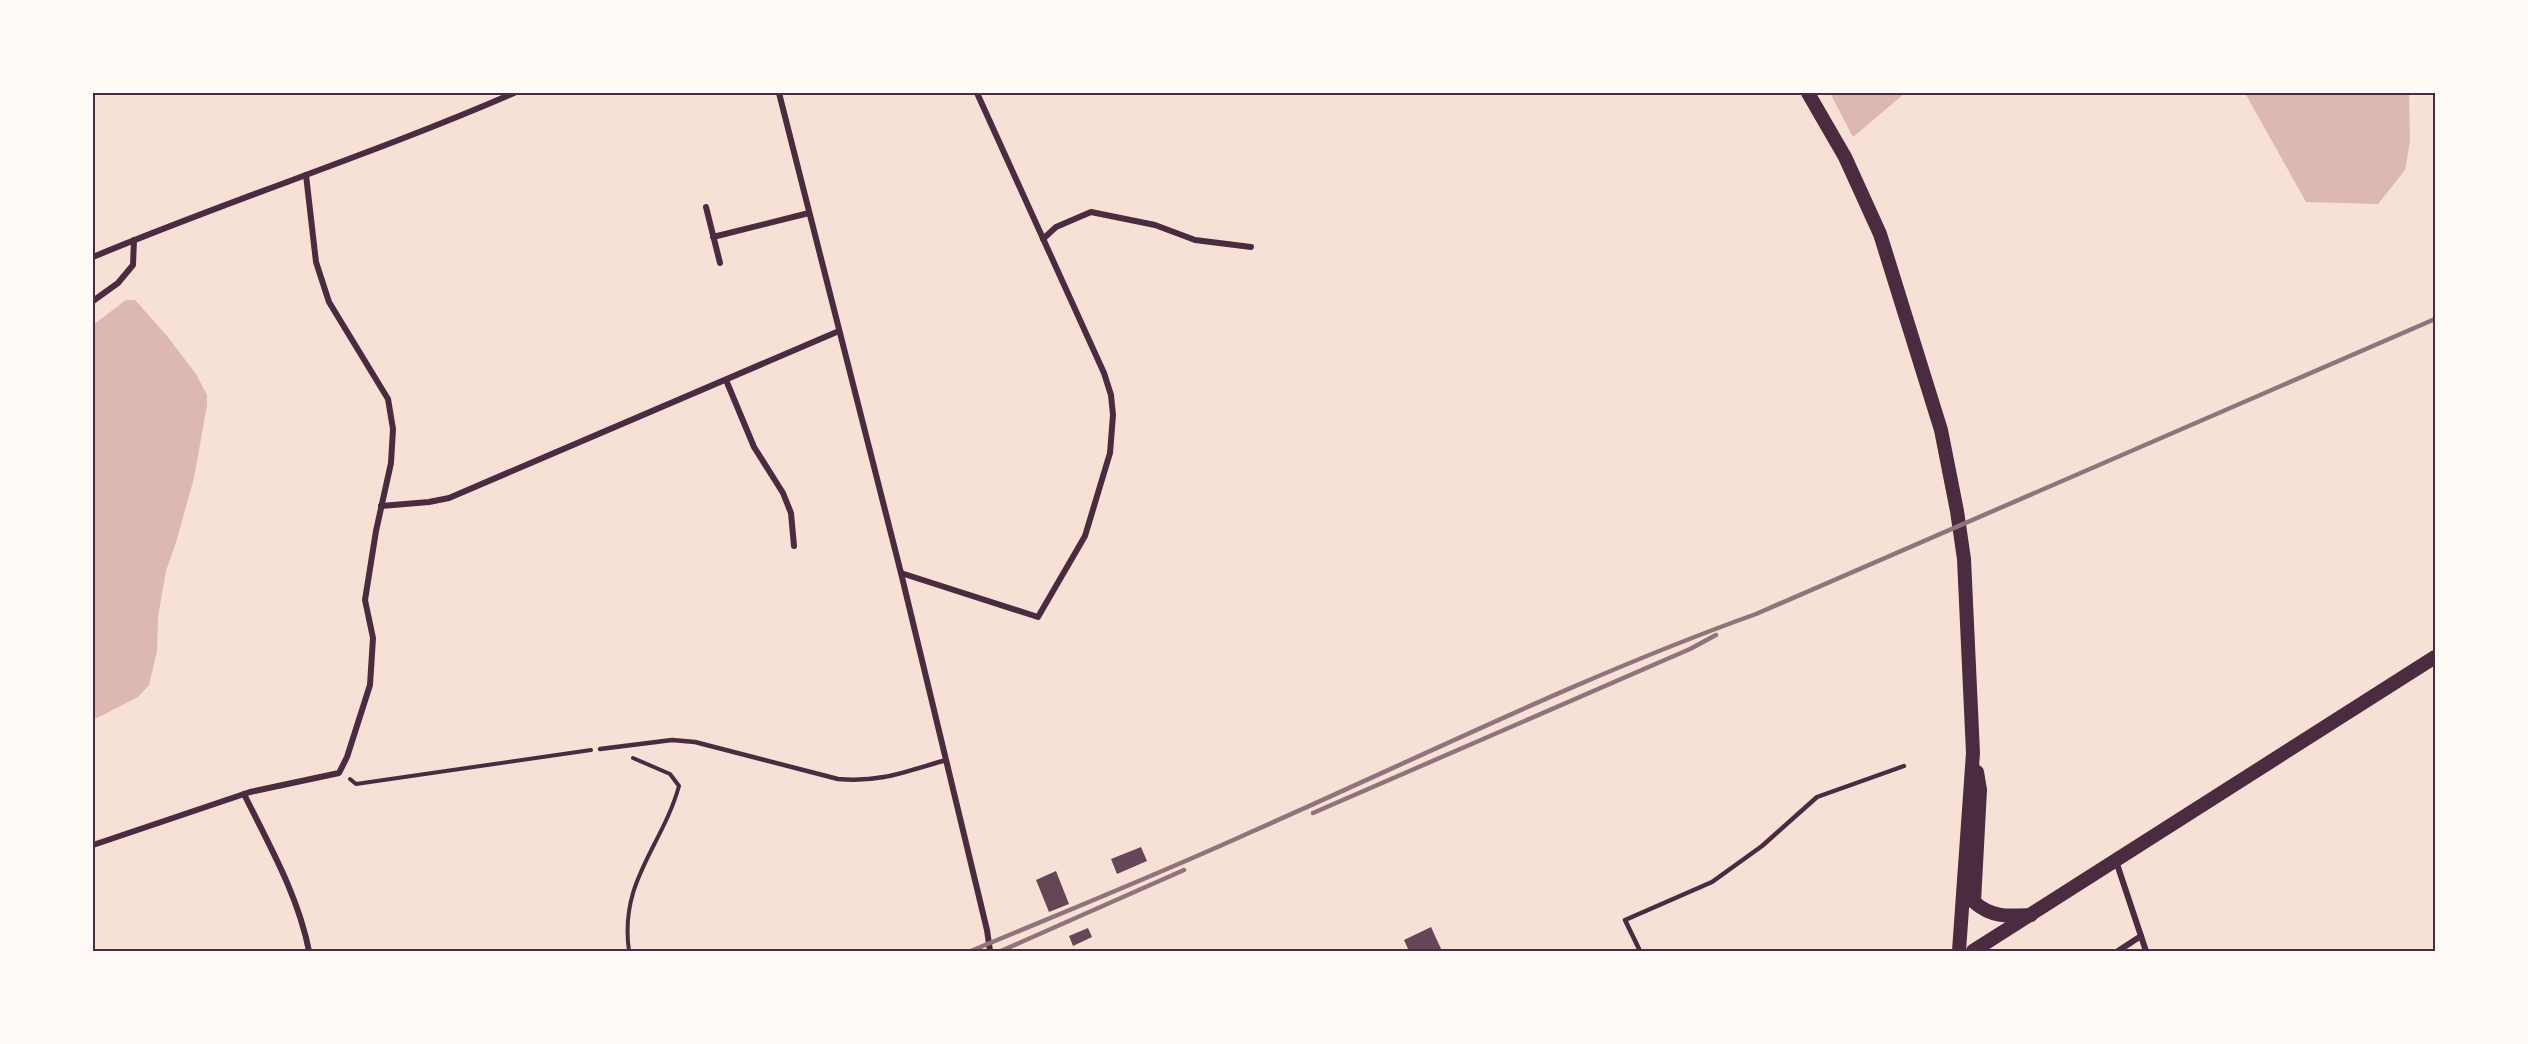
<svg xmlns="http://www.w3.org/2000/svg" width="2528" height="1044" viewBox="0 0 2528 1044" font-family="Ubuntu,sans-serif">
<rect width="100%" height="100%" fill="#f7e1d7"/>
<g fill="#dcb8b0">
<path d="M1830,93h75l-52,44z"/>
<path d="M2245,93h164l1,48 -5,29 -27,34 -72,-2z"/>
<path d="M126,300h9l32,36 29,38 11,21v10l-13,73 -17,61 -11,32 -8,46 -1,34 -8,34 -11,12 -45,23v-395z"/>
</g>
<g fill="#644757">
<path d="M1141,847l6,14 -30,13 -6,-15z"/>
<path d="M1056,871l13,33 -20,8 -13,-32z"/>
<path d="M1431,927l11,24h-33l-5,-11z"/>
<path d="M1088,928l4,9 -19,9 -4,-10z"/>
</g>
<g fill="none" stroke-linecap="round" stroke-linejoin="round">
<g stroke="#4a2c40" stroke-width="4">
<path d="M350,779l6,5 235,-34"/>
<path d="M629,951c-10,-70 33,-104 50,-165l-9,-12 -37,-16"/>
</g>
<g stroke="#4a2c40" stroke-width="4.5">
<path d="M600,749l72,-9 23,2 143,37c42,4 69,-8 108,-19"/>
<path d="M1640,951l-15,-31 87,-38 50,-36 55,-49 87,-31"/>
</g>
<g stroke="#4a2c40" stroke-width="6">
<path d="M779,93l122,480 86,357 3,21"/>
<path d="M706,207l14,56"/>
<path d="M713,237l96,-24"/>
<path d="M1043,239l13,-12 35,-15 64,13 40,15 56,7"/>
<path d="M93,257c139,-58 283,-104 421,-164"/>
<path d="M93,301l25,-18 15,-18 1,-25"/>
<path d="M726,380l28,67 29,46 8,20 3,33"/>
<path d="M381,506l48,-4 20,-4 390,-167"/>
<path d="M901,573l137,44 47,-81 25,-83 3,-38 -2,-20 -7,-22 -127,-280"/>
<path d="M244,794c25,51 54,101 65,157"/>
<path d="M93,845l157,-53 89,-19 8,-16 23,-72 3,-47 -8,-38 11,-69 15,-68 2,-34 -5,-30 -59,-97 -13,-40 -10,-87"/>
<path d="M2116,861l30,90"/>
<path d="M2118,951l23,-15"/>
</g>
<g stroke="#4a2c40" stroke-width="14">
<path d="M1808,93l37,64 35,77 61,196 16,81 7,48 9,194 -14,198"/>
<path d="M1977,772l3,18 -6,112c18,16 35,14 57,13"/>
<path d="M1973,951l462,-294"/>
</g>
<g stroke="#8f747c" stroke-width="4.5">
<path d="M1313,813l377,-164 26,-14"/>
<path d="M971,951c93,-39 188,-77 280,-119 168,-74 332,-156 505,-218l679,-295"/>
<path d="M1001,951l183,-81"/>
</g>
</g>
<rect width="2528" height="1044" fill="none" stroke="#fffaf5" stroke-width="189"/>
<rect x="94" y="94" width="2340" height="856" fill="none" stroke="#4a2c40" stroke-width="2"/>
</svg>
